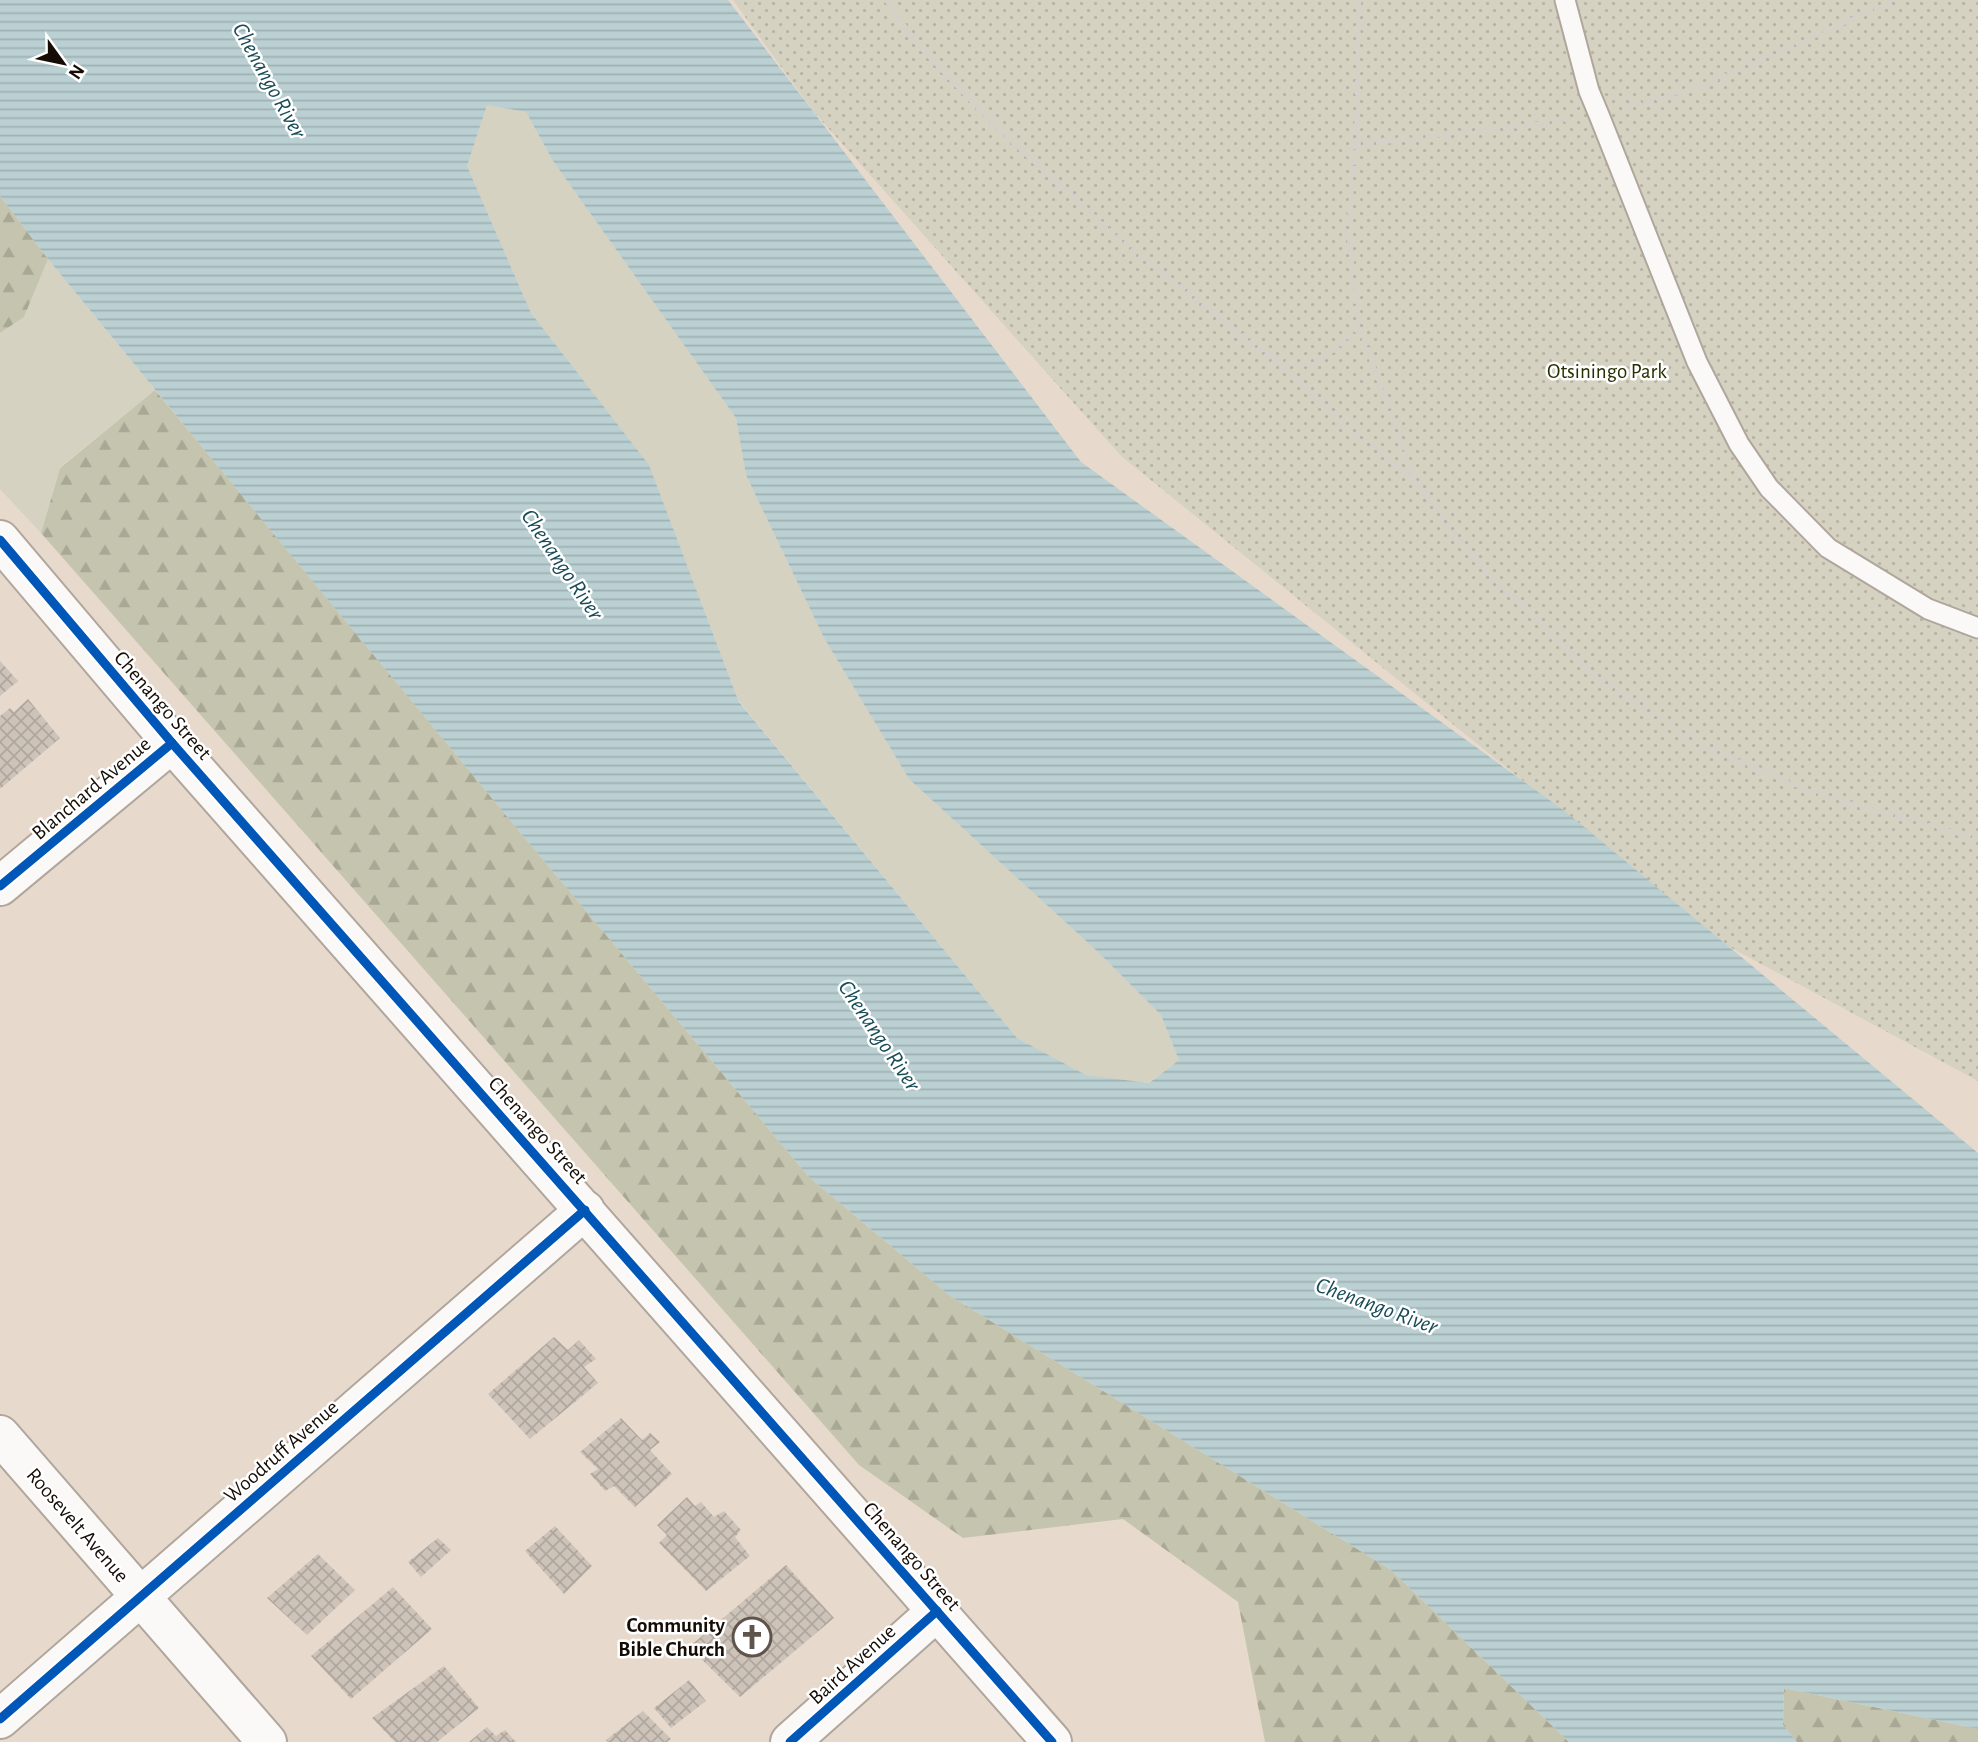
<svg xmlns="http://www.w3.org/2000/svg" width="1978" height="1742" viewBox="0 0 1978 1742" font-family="'Alegreya Sans',sans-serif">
<defs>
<pattern id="forest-firs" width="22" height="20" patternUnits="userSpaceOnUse" patternTransform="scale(1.75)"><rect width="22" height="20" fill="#c5c5af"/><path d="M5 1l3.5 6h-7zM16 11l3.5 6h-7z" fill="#a8a895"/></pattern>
<pattern id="park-dots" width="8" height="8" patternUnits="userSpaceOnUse" patternTransform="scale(1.75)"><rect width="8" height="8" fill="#d5d2c2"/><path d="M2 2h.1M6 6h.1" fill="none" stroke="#b6b3a5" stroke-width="1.8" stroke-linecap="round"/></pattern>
<pattern id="water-rules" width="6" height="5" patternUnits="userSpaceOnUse" patternTransform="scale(1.75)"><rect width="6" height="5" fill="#bbd0d2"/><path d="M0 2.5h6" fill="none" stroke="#a0b1b3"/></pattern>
<pattern id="building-cross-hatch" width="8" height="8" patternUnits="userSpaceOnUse" patternTransform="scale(1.75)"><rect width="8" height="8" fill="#cdc3b9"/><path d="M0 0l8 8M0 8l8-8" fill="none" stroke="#afa69e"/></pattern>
</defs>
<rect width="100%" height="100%" fill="#e7dacd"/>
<g fill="#d5d2c2">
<path d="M487,105l39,7 27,49 183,257 10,57 78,163 85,141 188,172 64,64 18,45 -31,23 -62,-8 -69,-37 -278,-337 -90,-235 -118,-153 -64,-147z"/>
<path d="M48,259l107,131 -95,77 -19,66 -41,-44v-156l24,-16z"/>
</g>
<g fill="url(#forest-firs)">
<path d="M0,196l48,63 -24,58 -24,16z"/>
<path d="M155,390l369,447 285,340 140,118 442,275 178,172h-304l-27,-140 -115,-83 -160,19 -104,-73 -818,-932 19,-65z"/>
<path d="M1784,1688l194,41v13h-181l-14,-17z"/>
</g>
<path fill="url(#park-dots)" d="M733,0h1245v1081l-252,-136 -605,-489 -308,-345z"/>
<path fill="url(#water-rules)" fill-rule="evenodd" d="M0,0h728l353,462 485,350 412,341v576l-194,-41 -1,37 14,17h-228l-178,-172 -442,-275 -140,-118 -285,-340 -285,-345 -191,-233 -48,-63zM487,105l39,7 27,49 183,257 10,57 78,163 85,141 188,172 64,64 18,45 -30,23 -63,-8 -69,-37 -278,-336 -90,-237 -118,-152 -64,-147z"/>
<g fill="url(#building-cross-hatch)">
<path d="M0,661l18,20 -18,15z"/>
<path d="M28,699l32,39 -60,51v-73l10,-8 4,4z"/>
<path d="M554,1337l14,13 11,-10 17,19 -12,8 14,16 -68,56 -42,-45z"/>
<path d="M621,1418l21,22 8,-7 10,9 -10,8 22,24 -37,33 -21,-21 -9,5 -15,-17 8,-5 -18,-17z"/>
<path d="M687,1497l8,9 6,-4 13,15 10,-6 17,19 -6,7 15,19 -44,35 -47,-48 8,-8 -10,-10z"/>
<path d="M555,1526l37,40 -28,28 -39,-43z"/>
<path d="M438,1538l13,12 -30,27 -13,-15z"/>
<path d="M318,1554l37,36 -48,45 -40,-37z"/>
<path d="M786,1565l48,53 -94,79 -51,-50z"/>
<path d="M393,1587l39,42 -81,70 -40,-43z"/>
<path d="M444,1666l35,42 -42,34h-42l-23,-24z"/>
<path d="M689,1680l17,21 -35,27 -17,-20z"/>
<path d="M643,1711l28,28 -4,3h-59l-2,-2z"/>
<path d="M487,1727l9,9 9,-6 11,12h-47z"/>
</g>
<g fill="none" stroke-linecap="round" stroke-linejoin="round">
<defs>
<path id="service" d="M1565,0l24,91 10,24 98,247 42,82 30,44 59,60 100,61 50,19"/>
<g id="minor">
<path d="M0,886l172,-143"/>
<path d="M0,1435l267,307"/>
<path d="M0,1719l585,-509"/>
<path d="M790,1742l147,-131"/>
</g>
<path id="tertiary" d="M0,540l172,203 880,999"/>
</defs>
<use href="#service" stroke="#b0a69c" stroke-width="23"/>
<use href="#minor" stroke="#b0a69c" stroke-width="42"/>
<use href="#tertiary" stroke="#b0a69c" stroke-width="42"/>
<g stroke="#d4d0cc" stroke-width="4.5" stroke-dasharray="5 5" stroke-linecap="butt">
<path d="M886,0l33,46 80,84 119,108 143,112 155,133 64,84 116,109 105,69 116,49 161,45"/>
<path d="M1359,0l-3,145 -8,83 11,98 56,156"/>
<path d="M1627,107l72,-20 197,-87"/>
<path d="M1356,145l214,-25"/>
<path d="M1267,353c9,4 23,13 32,12 24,-1 45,-23 60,-39"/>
</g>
<use href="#service" stroke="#fbf9f8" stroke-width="19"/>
<use href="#minor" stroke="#fbf9f8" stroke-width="38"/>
<use href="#tertiary" stroke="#fbf9f8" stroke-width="38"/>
<defs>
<g id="cycleway">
<path d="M0,540l172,203 880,999"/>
<path d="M0,886l172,-143"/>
<path d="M0,1719l585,-509"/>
<path d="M790,1742l147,-131"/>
</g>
</defs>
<use href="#cycleway" stroke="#fff" stroke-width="13"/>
<use href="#cycleway" stroke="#0057b8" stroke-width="9"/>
</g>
<defs>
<symbol id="church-ring" viewBox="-11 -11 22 22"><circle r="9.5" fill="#fff" stroke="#5e544b" stroke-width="1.5"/><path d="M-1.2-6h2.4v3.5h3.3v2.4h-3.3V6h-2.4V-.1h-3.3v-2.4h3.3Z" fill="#5e544b"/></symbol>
</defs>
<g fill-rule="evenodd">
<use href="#church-ring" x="730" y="1615" width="44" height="44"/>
</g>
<g text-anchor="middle" stroke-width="5" stroke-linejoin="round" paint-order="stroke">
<g font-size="21" fill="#262f00" stroke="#fff">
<text x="1607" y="378">Otsiningo Park</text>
</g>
<g font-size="21" fill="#140c05" stroke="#fff">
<text transform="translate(163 705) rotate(49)" y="7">Chenango Street</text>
<text transform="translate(91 788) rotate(-40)" y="7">Blanchard Avenue</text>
<text transform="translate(538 1130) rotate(48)" y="7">Chenango Street</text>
<text transform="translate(281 1451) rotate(-41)" y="7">Woodruff Avenue</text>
<text transform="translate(78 1525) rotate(49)" y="7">Roosevelt Avenue</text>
<text transform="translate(912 1556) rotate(49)" y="7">Chenango Street</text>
<text transform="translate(852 1664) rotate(-42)" y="7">Baird Avenue</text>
</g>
<g font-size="21" font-weight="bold" fill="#140c05" stroke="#fff" text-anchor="end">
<text x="725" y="1632">Community<tspan x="725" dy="24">Bible Church</tspan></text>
</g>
<g font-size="23" font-style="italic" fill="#194c56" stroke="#fff">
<text transform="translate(270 80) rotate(61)" y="8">Chenango River</text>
<text transform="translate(563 564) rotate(56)" y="8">Chenango River</text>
<text transform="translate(880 1035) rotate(56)" y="8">Chenango River</text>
<text transform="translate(1377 1305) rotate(20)" y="8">Chenango River</text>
</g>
</g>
<g transform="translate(63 63) rotate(123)" stroke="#ffffff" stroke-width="5" paint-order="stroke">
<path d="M0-5L12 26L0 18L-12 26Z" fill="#140c05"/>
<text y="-10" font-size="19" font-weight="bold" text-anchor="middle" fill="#140c05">N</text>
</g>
</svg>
